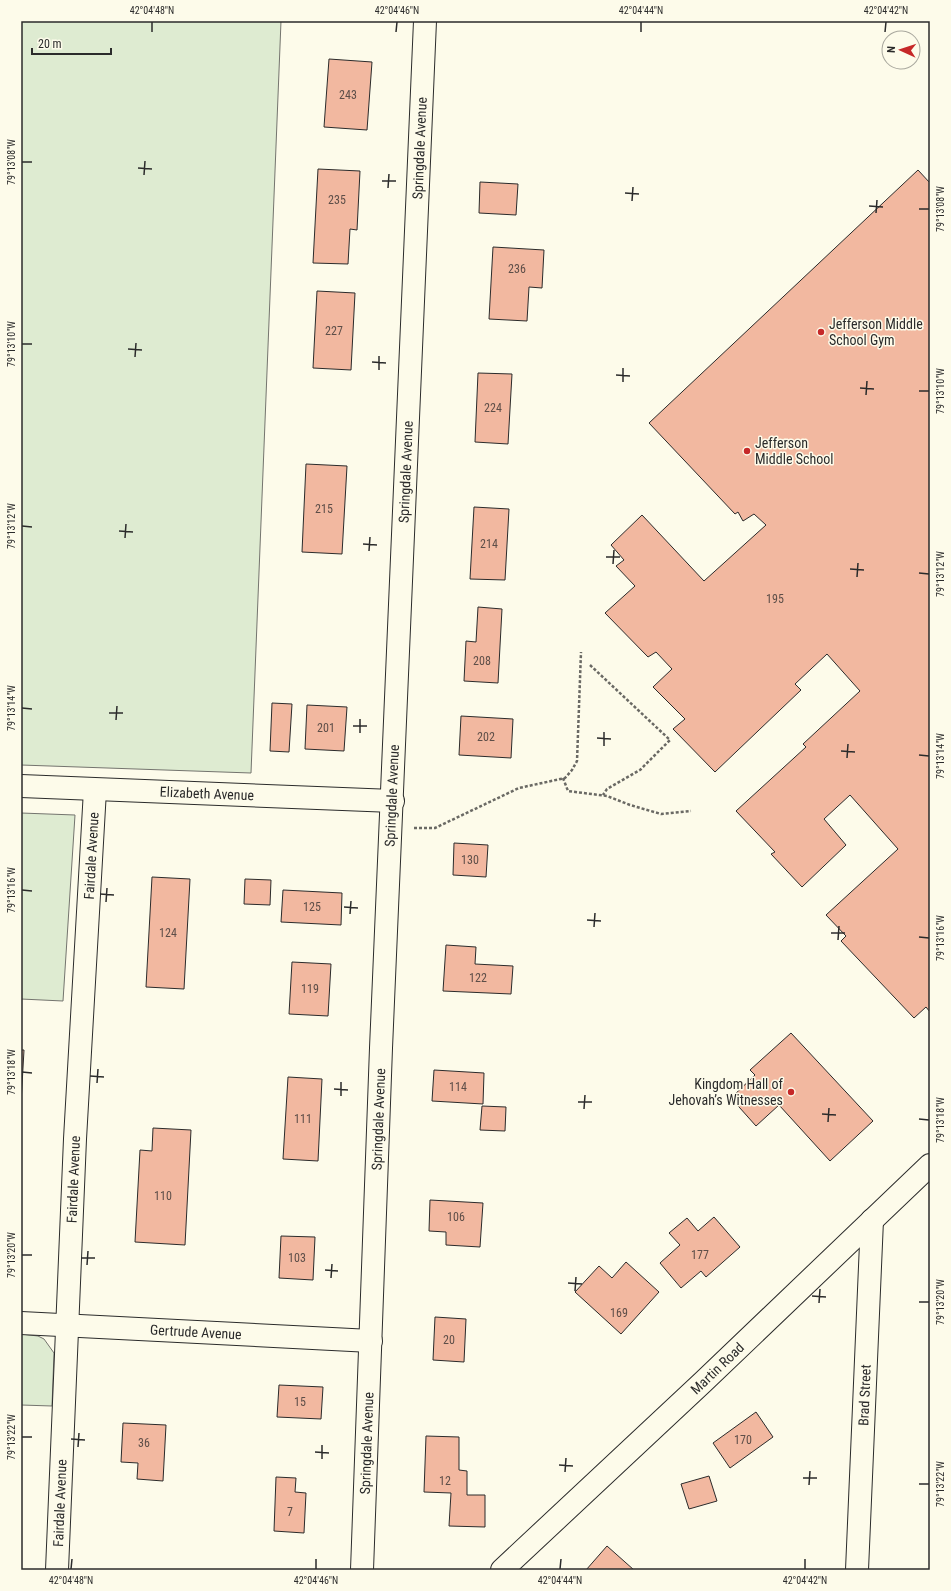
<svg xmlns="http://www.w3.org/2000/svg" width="951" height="1591" viewBox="0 0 951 1591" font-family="'Roboto Condensed',sans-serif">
<rect width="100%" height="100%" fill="#fdfbea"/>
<g fill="#deebd1" stroke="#74746e">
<path d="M21,21h260l-30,752 -230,-8z"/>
<path d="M21,813l54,2 -12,186 -42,-2z"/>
<path d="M21,1334l17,2 6,3 10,14 -2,53 -31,-1z"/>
</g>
<g fill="#f2b8a0" stroke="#2b2b2b">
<path d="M329,59l43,3 -5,68 -43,-3z"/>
<path d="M318,169l42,2 -3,59 -7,-1 -2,35 -35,-1z"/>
<path d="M918,170l12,13v829l-4,-5 -12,11 -73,-77 5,-5 -20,-21 72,-66 -48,-54 -26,24 22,26 -44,42 -31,-33 4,-2 -39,-41 70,-64 -3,-3 57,-53 -33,-37 -32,30 6,6 -86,82 -42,-43 12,-10 -32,-32 19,-18 -16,-17 -8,5 -43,-44 30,-27 -19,-20 8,-6 -13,-15 31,-30 62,66 62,-56 -12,-11 -11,7 -5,-9 -3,2 -86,-91z"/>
<path d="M480,182l38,2 -2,31 -37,-2z"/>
<path d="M493,247l51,3 -2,38 -13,-1 -2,34 -38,-2z"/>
<path d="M317,291l38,2 -4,77 -38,-2z"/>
<path d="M478,373l34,1 -4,70 -33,-2z"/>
<path d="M306,464l41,2 -5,88 -40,-2z"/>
<path d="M474,507l35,2 -4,71 -35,-1z"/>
<path d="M478,607l24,2 -4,74 -34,-2 2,-40 10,1z"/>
<path d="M272,703l20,1 -3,48 -19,-1z"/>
<path d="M307,705l40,2 -3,44 -39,-2z"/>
<path d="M461,716l52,3 -2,39 -52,-3z"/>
<path d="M454,843l34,2 -2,32 -33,-2z"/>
<path d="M152,877l38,2 -6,110 -38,-2z"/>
<path d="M245,879l26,1 -1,25 -26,-1z"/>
<path d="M283,890l59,3 -1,32 -60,-3z"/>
<path d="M446,945l30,2 -1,17 38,2 -2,28 -68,-3z"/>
<path d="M292,962l39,2 -3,52 -39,-2z"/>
<path d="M791,1033l82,88 -43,40 -51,-56 -23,21 -25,-28 24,-23 -5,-5z"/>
<path d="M21,1050h3l-3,53z"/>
<path d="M434,1070l50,3 -1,31 -51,-3z"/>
<path d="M288,1077l34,2 -4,82 -35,-2z"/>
<path d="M482,1106l24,1 -1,24 -25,-1z"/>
<path d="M153,1128l38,2 -6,115 -50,-3 5,-92 12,1z"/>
<path d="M430,1200l53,3 -3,44 -34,-2v-13l-17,-1z"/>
<path d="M714,1217l26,30 -34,30 -5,-6 -20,17 -21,-25 20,-18 -11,-12 18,-15 11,13z"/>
<path d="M281,1236l34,1 -2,43 -34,-2z"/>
<path d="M626,1262l33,30 -38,42 -46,-42 24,-26 13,12z"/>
<path d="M435,1317l31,2 -2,43 -31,-2z"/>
<path d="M279,1385l44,2 -2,32 -44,-2z"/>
<path d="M756,1412l17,25 -43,31 -17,-25z"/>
<path d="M123,1423l43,2 -3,56 -26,-2 1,-16 -17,-1z"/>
<path d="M426,1436l33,1v33l8,1v24h18v32l-36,-1 2,-33 -27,-1z"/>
<path d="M709,1476l8,25 -28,8 -8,-25z"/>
<path d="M276,1477l20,1 -1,14 11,1 -2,40 -30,-2z"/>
<path d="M607,1546l27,24h-48z"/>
</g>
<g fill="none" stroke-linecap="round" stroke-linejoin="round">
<defs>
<g id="minor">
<path id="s1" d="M21,786l372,15"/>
<path id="s2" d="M21,1323l350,18"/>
<path id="s3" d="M57,1570l18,-431 20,-349"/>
<path id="s4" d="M362,1570l19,-522 44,-1027"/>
<path id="s5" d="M857,1570l15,-350"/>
</g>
<g id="tertiary">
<path id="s6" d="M502,1570l201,-188 227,-217"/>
</g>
</defs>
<use href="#minor" stroke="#2b2b2b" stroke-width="24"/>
<use href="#tertiary" stroke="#2b2b2b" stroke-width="24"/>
<g stroke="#6a6964" stroke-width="2.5" stroke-dasharray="3 2" stroke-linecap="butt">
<path d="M590,665l80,75 -30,30 -33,19 -4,6"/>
<path d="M563,778l5,13 39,5 23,9 31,9 30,-3"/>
<path d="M414,828h21l84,-40 46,-10 7,-8 5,-9 4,-109"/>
</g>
<use href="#minor" stroke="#fdfbea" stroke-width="22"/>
<use href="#tertiary" stroke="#fdfbea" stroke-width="22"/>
</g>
<path fill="none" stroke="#2b2b2b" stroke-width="1.5" d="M152,32v-10M396,32l1,-10M641,32v-10M885,32l1,-10M22,162h10M138,168l14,1M144,175l1,-14M382,181h14M388,188l1,-14M625,193l14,1M632,201l1,-14M869,206l14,1M919,209h10M876,213l1,-13M22,344h10M128,349l14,1M135,357l1,-14M372,362l14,1M379,370v-14M616,375l14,1M623,382v-14M860,388l14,1M919,391h10M866,395l1,-14M22,526l10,1M119,531l14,1M125,538l1,-14M363,544l14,1M369,551l1,-14M606,557h14M613,564l1,-14M850,569l14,1M919,573l10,1M857,577l1,-14M22,708l10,1M109,713h14M116,720l1,-14M353,726h14M360,733v-14M597,738l14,1M604,746v-14M841,751l14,1M919,755l10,1M847,758l1,-14M22,890l10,1M100,894l14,1M106,902l1,-14M344,907l14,1M350,914l1,-13M587,920l14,1M594,927l1,-14M831,933h14M919,937l10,1M838,940l1,-14M22,1072l10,1M90,1076l14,1M97,1083l1,-14M334,1089l14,1M341,1096v-14M578,1102h14M584,1109l1,-14M822,1114l14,1M919,1119l10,1M828,1122l1,-14M22,1255h10M81,1258h14M87,1265l1,-14M325,1270l13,1M331,1278l1,-14M568,1283l14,1M575,1291l1,-14M812,1296l14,1M919,1302h10M819,1303l1,-14M22,1437h10M71,1439l14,1M78,1447l1,-14M315,1452l14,1M322,1459v-14M559,1465l14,1M565,1472l1,-14M803,1478h14M919,1484h10M809,1485l1,-14M71,1569l1,-10M316,1569v-10M560,1569l1,-10M805,1569v-10"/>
<g fill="#c62828" stroke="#fdfbea" stroke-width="1.5">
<circle cx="821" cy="332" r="4"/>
<circle cx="747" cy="451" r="4"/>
<circle cx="791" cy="1092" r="4"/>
</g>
<g text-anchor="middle" stroke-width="3" stroke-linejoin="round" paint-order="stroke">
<g font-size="12" fill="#5d4e48">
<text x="348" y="99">243</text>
<text x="337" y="204">235</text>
<text x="517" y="273">236</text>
<text x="334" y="335">227</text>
<text x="493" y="412">224</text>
<text x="324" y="513">215</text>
<text x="489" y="548">214</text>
<text x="775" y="603">195</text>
<text x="482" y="665">208</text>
<text x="326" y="732">201</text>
<text x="486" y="741">202</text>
<text x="470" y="864">130</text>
<text x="312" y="911">125</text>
<text x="168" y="937">124</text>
<text x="478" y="982">122</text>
<text x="310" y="993">119</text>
<text x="458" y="1091">114</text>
<text x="303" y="1123">111</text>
<text x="163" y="1200">110</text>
<text x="456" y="1221">106</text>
<text x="700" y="1259">177</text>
<text x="297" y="1262">103</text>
<text x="619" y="1317">169</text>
<text x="449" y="1344">20</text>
<text x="300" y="1406">15</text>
<text x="743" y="1444">170</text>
<text x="144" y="1447">36</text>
<text x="445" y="1485">12</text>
<text x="290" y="1516">7</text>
</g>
<g font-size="14" fill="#2b2b2b" stroke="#fdfbea">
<text dy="5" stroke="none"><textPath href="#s4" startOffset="1423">Springdale Avenue</textPath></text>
<text dy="5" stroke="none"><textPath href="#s4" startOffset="1099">Springdale Avenue</textPath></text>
<text dy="5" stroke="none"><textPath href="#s1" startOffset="186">Elizabeth Avenue</textPath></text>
<text dy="5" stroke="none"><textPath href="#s4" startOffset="775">Springdale Avenue</textPath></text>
<text dy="5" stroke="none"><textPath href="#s3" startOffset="715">Fairdale Avenue</textPath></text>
<text dy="5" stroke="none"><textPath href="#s4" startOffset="451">Springdale Avenue</textPath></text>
<text dy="5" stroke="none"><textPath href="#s3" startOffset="391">Fairdale Avenue</textPath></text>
<text dy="5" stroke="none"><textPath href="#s2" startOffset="175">Gertrude Avenue</textPath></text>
<text dy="5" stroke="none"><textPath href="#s6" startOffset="295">Martin Road</textPath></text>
<text dy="5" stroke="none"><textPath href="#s5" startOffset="175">Brad Street</textPath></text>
<text dy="5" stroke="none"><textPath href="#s4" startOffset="127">Springdale Avenue</textPath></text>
<text dy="5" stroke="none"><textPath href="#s3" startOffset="67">Fairdale Avenue</textPath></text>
</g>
<g font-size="14" fill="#2b2b2b" stroke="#fdfbea" text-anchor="start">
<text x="829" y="329">Jefferson Middle<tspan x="829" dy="16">School Gym</tspan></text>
<text x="755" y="448">Jefferson<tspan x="755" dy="16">Middle School</tspan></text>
<text x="783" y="1089" text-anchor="end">Kingdom Hall of<tspan x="783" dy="16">Jehovah’s Witnesses</tspan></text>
</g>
</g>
<rect width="951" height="1591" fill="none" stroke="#fdfbea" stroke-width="44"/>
<g transform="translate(901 50) rotate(273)"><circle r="19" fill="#fdfbea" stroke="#a9a89e"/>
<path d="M0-3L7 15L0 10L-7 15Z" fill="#c62828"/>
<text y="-6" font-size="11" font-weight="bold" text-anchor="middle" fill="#2b2b2b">N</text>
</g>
<path d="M32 48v6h79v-6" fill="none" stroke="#2b2b2b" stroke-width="2"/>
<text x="38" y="48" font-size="12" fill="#2b2b2b" stroke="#fdfbea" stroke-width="3" paint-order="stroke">20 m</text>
<rect x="22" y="22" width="907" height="1547" fill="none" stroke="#2b2b2b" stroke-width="1.5"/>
<g font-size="10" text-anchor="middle" fill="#2b2b2b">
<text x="152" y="14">42°04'48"N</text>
<text x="397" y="14">42°04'46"N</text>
<text x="641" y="14">42°04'44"N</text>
<text x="886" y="14">42°04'42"N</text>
<text transform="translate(11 162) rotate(-90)" y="4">79°13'08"W</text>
<text transform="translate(940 209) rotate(-90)" y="4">79°13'08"W</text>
<text transform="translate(11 344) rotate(-90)" y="4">79°13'10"W</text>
<text transform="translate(940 391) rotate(-90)" y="4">79°13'10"W</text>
<text transform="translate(11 526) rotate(-90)" y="4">79°13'12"W</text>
<text transform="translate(940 574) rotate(-90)" y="4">79°13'12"W</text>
<text transform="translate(11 708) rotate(-90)" y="4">79°13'14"W</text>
<text transform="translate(940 756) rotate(-90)" y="4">79°13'14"W</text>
<text transform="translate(11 890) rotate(-90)" y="4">79°13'16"W</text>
<text transform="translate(940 938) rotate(-90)" y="4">79°13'16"W</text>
<text transform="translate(11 1072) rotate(-90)" y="4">79°13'18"W</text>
<text transform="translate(940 1120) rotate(-90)" y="4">79°13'18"W</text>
<text transform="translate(11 1255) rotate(-90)" y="4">79°13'20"W</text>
<text transform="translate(940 1302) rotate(-90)" y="4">79°13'20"W</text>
<text transform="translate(11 1437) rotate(-90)" y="4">79°13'22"W</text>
<text transform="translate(940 1484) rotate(-90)" y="4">79°13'22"W</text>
<text x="71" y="1584">42°04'48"N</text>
<text x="316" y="1584">42°04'46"N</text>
<text x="560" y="1584">42°04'44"N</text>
<text x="805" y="1584">42°04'42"N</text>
</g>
</svg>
